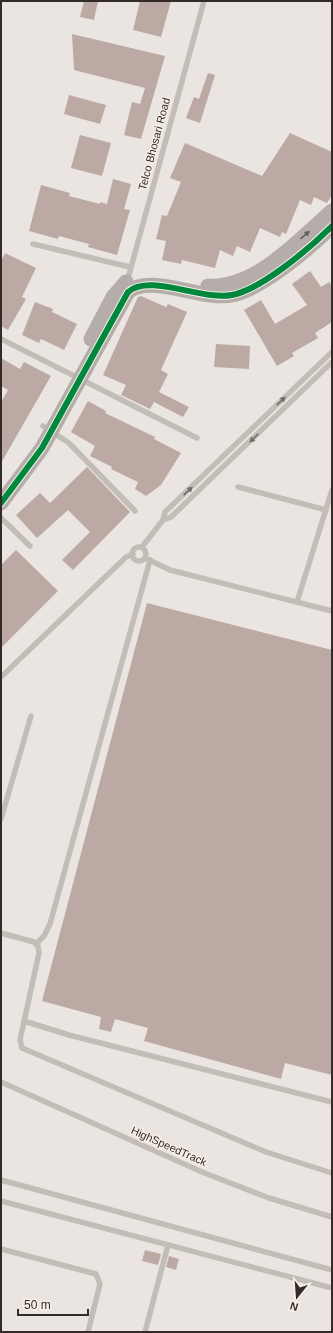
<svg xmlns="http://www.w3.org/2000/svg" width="333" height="1333" viewBox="0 0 333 1333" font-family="Helvetica,sans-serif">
<rect width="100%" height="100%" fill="#eae5e0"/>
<g fill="#bca9a3">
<path d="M84,1h14l-4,19 -14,-3z"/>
<path d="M140,1h31l-10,36 -28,-7z"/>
<path d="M72,34l93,22 -24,83 -17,-4 8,-33 8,2 5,-16 -71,-18z"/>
<path d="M208,73l7,2 -15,48 -14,-5 8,-21 5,2z"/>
<path d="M69,95l37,10 -6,19 -36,-10z"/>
<path d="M290,133l42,19v43l-5,8 -13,-6 -3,8 -11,-5 -14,34 -4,-2 -2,5 -20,-9 -10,24 -13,-6 -4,10 -13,-6 -5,18 -33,-8 -1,4 -19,-4 4,-19 -10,-2 6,-24 5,1 14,-34 -11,-4 15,-35 77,33z"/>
<path d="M80,135l31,8 -9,33 -31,-8z"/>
<path d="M113,179l18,5 -7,25 6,1 -13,45 -29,-8 1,-3 -30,-8 -1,3 -29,-8 12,-46 29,8 -1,3 31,8v-2l7,2z"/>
<path d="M5,253l31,15 -14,29 4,2 -18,31 -7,-4v-65z"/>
<path d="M310,271l11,16 8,-5 3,4v36l-17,11 3,5 -26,15 2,3 -17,10 -33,-56 17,-10 14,24 32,-19 -15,-21z"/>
<path d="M141,296l25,11 2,-3 19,8 -26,58 7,4 -9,18 30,15 -6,10 -29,-15 -4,7 -29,-14 5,-10 -23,-10 35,-78z"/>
<path d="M35,302l18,7 -1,3 25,12 -13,26 -23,-11 -2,4 -17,-8z"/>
<path d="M216,344l34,2 -1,23 -35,-2z"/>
<path d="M1,358l19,11 4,-7 27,14 -50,87v-61l7,-12 -7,-4z"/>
<path d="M88,401l18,10 -1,2 50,24 -1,2 27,14 -20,32 -15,11 -11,-7 3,-7 -27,-13 1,-2 -22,-11 5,-10 -24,-14z"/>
<path d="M87,467l43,45 -57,58 -11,-10 28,-28 -22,-22 -31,28 -21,-23 24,-22 10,10z"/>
<path d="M16,550l42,41 -57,57v-83z"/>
<path d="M147,603l185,47v425l-47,-12 -4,16 -137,-38 4,-13 -33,-9 -4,13 -12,-3 2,-12 -59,-16z"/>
<path d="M145,1250l16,4 -3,11 -16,-4z"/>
<path d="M169,1256l10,3 -3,11 -10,-3z"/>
</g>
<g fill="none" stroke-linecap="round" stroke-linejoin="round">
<g stroke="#c3bdb8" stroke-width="5.5">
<path d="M33,244l97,23"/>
<path d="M127,282l77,-281"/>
<path d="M1,339l196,99"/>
<path d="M43,426l26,17 66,68"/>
<path d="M238,487l88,23"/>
<path d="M1,518l29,28"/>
<path d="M163,520l8,-3 161,-155"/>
<path d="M142,547l21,-27 2,-8 167,-160"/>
<circle cx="139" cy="554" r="7"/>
<path d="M145,558l25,12 162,41"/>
<path d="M297,602l35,-112"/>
<path d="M1,677l125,-120 7,-3"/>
<path d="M1,819l30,-103"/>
<path d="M1,933l33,9 4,4 1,7 -19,87 2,8 244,104 66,21"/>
<path d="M36,944l8,-8 6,-12 100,-364"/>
<path d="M24,1021l45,14 263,67"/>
<path d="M1,1082l201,90 67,26 63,19"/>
<path d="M1,1180l331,90"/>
<path d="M1,1201l331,87"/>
<path d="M1,1249l95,25 4,10 -12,48"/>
<path d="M145,1332l23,-87"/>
</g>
<g stroke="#b4ada9" stroke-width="15">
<path d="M208,286c47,3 91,-46 124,-75"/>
<path d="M91,339l22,-42 13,-15"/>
<path d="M1,503l41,-55 86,-156c22,-19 74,9 104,3 30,-6 78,-47 100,-69"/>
</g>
<defs>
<path id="cycleway" d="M1,503l41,-55 86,-156c22,-19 74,9 104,3 30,-6 78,-47 100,-69"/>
</defs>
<use href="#cycleway" stroke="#f7efe7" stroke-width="8"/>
<use href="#cycleway" stroke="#00873e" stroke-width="6"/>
</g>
<defs><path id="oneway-solid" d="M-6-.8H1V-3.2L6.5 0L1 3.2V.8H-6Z"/></defs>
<use fill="#675f5c" href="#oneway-solid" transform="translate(305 235) rotate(-41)"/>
<g fill="#746d69">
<use href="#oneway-solid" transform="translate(281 401) rotate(-44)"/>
<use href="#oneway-solid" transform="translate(254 438) rotate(136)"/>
<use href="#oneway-solid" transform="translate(188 491) rotate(-43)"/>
</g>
<g text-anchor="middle" stroke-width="3" stroke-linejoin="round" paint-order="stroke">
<g font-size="11" fill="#332b28" stroke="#f7efe7">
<text transform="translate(154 144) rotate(-75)" y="4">Telco Bhosari Road</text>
<text transform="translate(169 1146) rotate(24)" y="4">HighSpeedTrack</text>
</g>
</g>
<rect width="333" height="1333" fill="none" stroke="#332b28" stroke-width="4"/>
<g transform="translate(297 1297) rotate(197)" stroke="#f7efe7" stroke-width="3" paint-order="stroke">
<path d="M0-3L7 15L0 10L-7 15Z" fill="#332b28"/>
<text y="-6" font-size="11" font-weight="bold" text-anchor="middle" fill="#332b28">N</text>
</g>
<path d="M18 1309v6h70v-6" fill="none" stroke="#332b28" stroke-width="2"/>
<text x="24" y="1309" font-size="12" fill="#332b28" stroke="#f7efe7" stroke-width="3" paint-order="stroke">50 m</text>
</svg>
